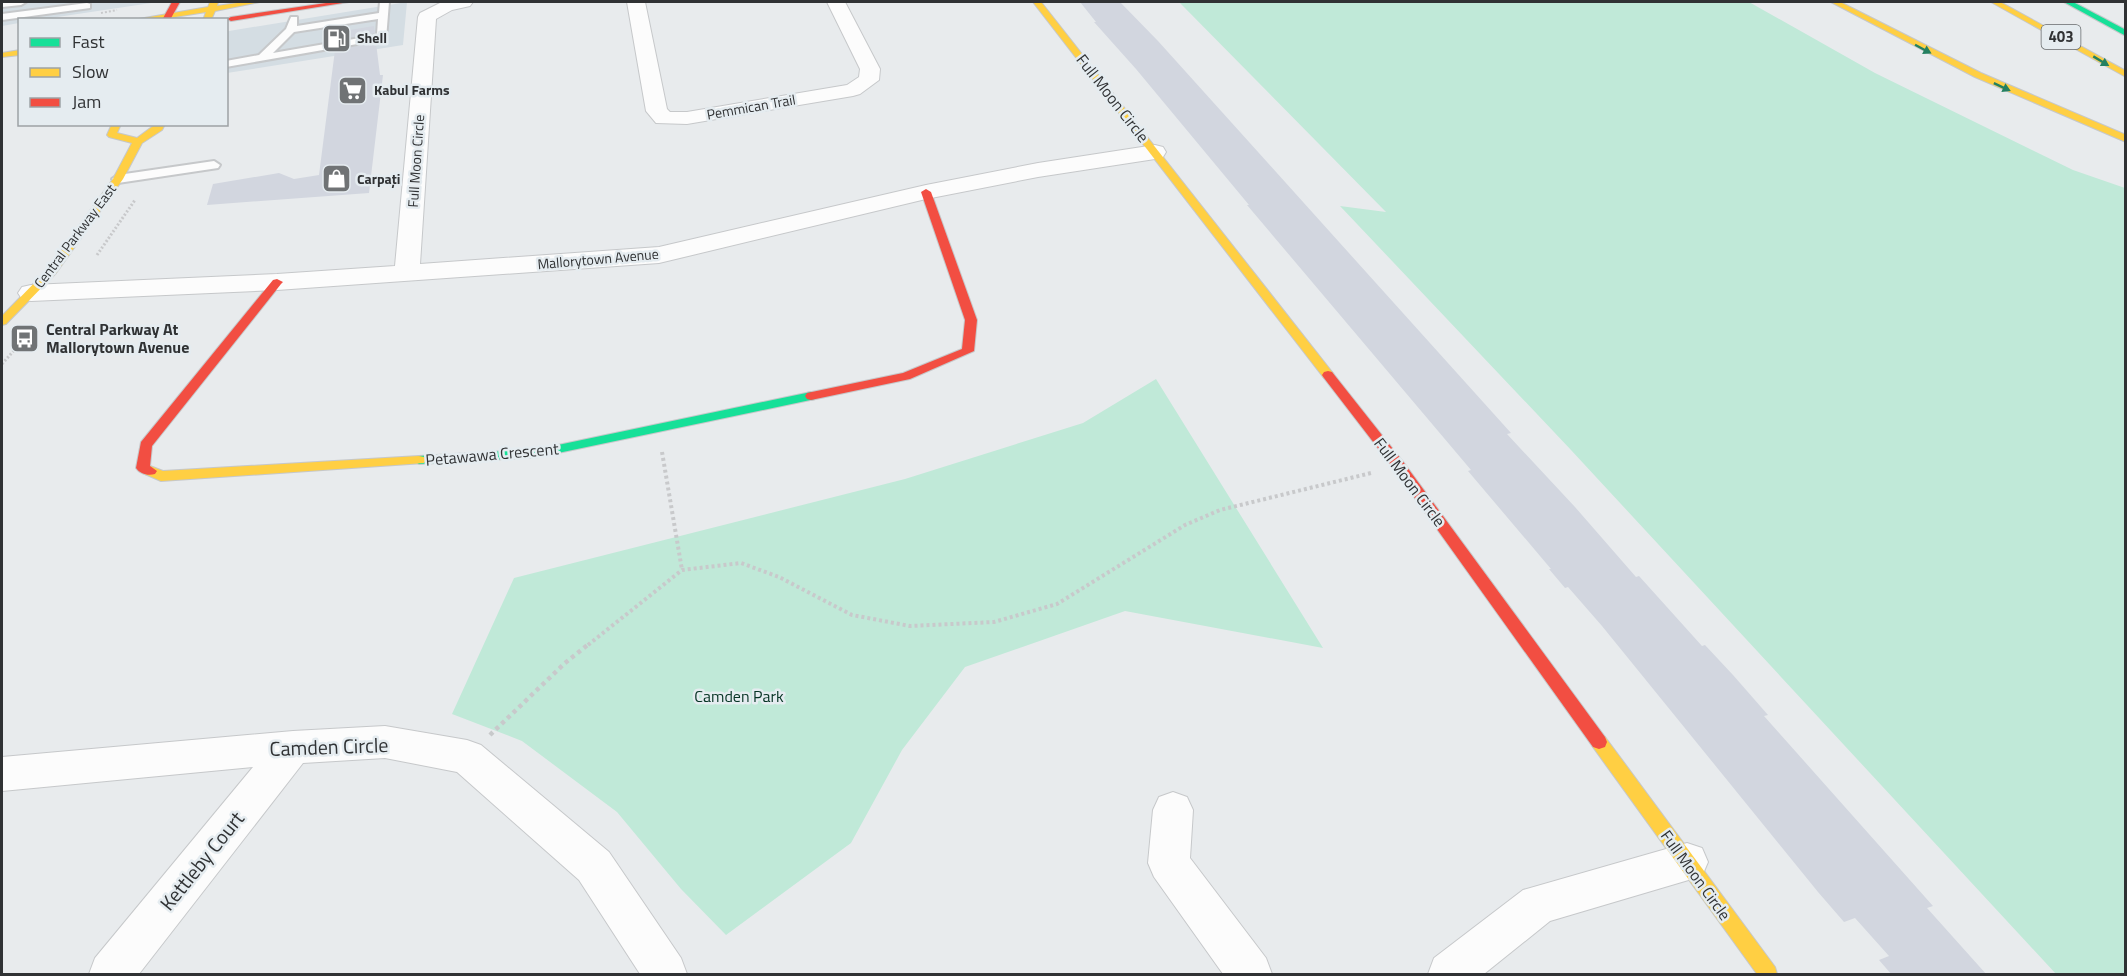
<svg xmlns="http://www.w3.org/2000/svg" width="2127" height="976" viewBox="0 0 2127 976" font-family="'Titillium Web',sans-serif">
<rect width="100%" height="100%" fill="#e8ebed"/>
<g fill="#d4dde3">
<path d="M2,2h156l-114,17 -24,1 -1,3 -17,3z"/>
<path d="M407,2l-4,43 -176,28v-41l2,-1z"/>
</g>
<g fill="#c0e9d8">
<path d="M1179,2h570l126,71 198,97 52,18v786h-69l-485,-524 -231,-244 46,6z"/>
<path d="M1156,379l167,269 -198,-37 -160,56 -63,83 -51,93 -125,92 -45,-46 -64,-77 -95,-71 -70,-27 62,-136 391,-99 178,-56z"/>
</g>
<g fill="#d2d6df">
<path d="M1080,2h40l38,39 353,392 -4,1 68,73 61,70 3,-1 63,70 3,-1 28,30 35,40 -4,1 169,190 -6,2 60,67h-95l-13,-15 10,-4 -34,-38 -11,4 -26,-30 -216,-266 -34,-39 -3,1 -16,-19h2l-83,-98 3,-1 -224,-265h2l-113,-136 -42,-47h2z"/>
<path d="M374,26l1,7 -39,7 1,-8z"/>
<path d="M376,43l4,32h3l-14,118 -162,12 6,-21 66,-11 15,6 25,-4 16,-125z"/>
</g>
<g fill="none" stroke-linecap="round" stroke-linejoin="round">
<defs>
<g id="lane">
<path d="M2,2h24l-5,3 -19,2z"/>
<path d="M380,2h9l-3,37 -160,28v-6l33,-6 27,-26 5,-12h6v9l82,-13zM378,19l-1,16 -104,18 21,-21z"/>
<path d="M87,3l3,1v4l-88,12v-6z"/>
<path d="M214,161l6,4 -2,3 -100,15 -6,-4 6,-4z"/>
</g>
<g id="street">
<path d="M442,2h31l-3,4 -18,4 -16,9 -16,245 239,-17 267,-62 112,-22 117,-18 8,2 3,5 -3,5 -8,2 -117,18 -112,22 -267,64 -382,27 -246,11 -9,-2 -4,-6 4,-6 9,-2 246,-11 118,-8 23,-249 2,-4z"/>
<path d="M627,2h18l22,107 3,3h17l160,-27 12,-8 1,-8 -33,-67h18l35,67 -1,11 -19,14 -7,2 -166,28 -31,-1 -10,-12z"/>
<path d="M385,726l82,14 14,5 128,107 72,106 6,16h-47l-61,-94 -122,-108 -72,-14 -82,5 -164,211h-50l6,-16 158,-191 -251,24v-34l291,-26z"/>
<path d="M1173,792l14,5 6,13 -3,48 76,100 6,16h-49l-69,-97 -6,-14 5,-53 6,-13z"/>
<path d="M1687,843l15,5 6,14 -6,14 -152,45 -66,53h-56l6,-16 89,-68z"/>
</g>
<g id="fast">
<path d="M2064,2h9l53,28v6z"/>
<path d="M811,392l4,1 2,3 -2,3 -276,58 -120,7 -7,-4 7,-4 120,-7z"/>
</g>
<g id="slow">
<path d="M210,2h8l-1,4 27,-4h16l-45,9 -4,9h-8l3,-8 -50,8h-23l75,-13z"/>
<path d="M1033,2h8l291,370 2,3 -2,3h-8z"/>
<path d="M1831,2h9l141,71 145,62v7l-151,-65z"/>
<path d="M1991,2h9l126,69v6z"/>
<path d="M20,50v5l-18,2v-4z"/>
<path d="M112,124h9l-4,9 20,5 19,-14h9l-3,6 -20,13 -19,36 -67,94 -50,51 -4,1v-9l46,-47 65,-90 19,-36 -23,-6 -2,-2z"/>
<path d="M419,456l5,1 2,3 -2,3 -263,18 -16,-7 -2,-3 7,-5 13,5z"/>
<path d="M1599,735l6,2 170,230 2,7h-20l-164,-227 -2,-5 2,-5z"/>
</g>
<g id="jam">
<path d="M172,2h8l-10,18h-8z"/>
<path d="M333,2h16l-118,19 -4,-2 4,-2z"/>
<path d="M926,189l5,3 46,128 -3,31 -64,28 -99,21 -4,-1 -2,-3 2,-3 96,-20 59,-24 3,-29 -44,-128z"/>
<path d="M277,279l6,3 -2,2 -129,162 -2,20 7,5 -2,3c-7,2 -15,0 -19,-6l5,-26 132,-162z"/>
<path d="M1328,371l4,1 72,91 201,274 2,5 -2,5 -6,2 -6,-2 -199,-278 -70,-91 -2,-3 2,-3z"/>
</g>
</defs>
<use href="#lane" stroke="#c6c8ca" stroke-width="4"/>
<use href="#street" stroke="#c6c8ca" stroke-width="2"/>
<use href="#fast" stroke="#c6c8ca" stroke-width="2"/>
<use href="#slow" stroke="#c6c8ca" stroke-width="2"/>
<use href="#jam" stroke="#c6c8ca" stroke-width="2"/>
<path stroke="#c8c9cb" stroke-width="2" stroke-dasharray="2 2" stroke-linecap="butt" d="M101,13l16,-3"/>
<g stroke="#c8c9cb" stroke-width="3" stroke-dasharray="2 2" stroke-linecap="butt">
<path d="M97,255l38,-55"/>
<path d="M2,364l23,-26"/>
</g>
<g stroke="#c8c9cb" stroke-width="4" stroke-dasharray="3 3" stroke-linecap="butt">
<path d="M662,452l20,118"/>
<path d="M588,645l94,-75 59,-7 38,14 73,38 58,11 84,-4 63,-18 128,-79 35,-15 151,-37"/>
</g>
<path stroke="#c8c9cb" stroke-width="4.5" stroke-dasharray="4 4" stroke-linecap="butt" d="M490,735l75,-72 25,-20"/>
<use href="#lane" fill="#fcfcfc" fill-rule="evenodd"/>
<use href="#street" fill="#fcfcfc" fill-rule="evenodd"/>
<use href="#fast" fill="#16e098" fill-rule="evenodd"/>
<use href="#slow" fill="#ffcf43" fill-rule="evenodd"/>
<use href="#jam" fill="#f24e42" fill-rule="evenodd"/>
</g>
<defs><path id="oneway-solid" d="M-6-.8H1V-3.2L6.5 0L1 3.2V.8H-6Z" transform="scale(1.5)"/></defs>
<g fill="#248061">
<use href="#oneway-solid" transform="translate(1923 49) rotate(28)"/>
<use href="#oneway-solid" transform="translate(2101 61) rotate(31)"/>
<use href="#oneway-solid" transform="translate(2002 87) rotate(25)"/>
</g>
<defs>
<symbol id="fuel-square" viewBox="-11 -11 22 22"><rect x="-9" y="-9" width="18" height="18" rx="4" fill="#707375" stroke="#e5ecf0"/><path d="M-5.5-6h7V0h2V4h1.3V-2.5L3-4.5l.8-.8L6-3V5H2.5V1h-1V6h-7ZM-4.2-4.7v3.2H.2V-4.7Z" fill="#fff"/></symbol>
<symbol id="supermarket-square" viewBox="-11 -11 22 22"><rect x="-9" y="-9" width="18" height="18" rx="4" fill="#707375" stroke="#e5ecf0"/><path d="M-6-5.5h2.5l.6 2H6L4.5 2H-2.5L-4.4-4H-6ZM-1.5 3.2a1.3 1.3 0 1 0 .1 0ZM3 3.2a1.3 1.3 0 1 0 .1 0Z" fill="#fff"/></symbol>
<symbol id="shop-square" viewBox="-11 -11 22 22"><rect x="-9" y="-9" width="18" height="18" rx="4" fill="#707375" stroke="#e5ecf0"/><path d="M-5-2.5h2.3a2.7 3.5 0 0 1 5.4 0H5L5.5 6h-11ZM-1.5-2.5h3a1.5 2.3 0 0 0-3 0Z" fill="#fff"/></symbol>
<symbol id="bus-square" viewBox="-11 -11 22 22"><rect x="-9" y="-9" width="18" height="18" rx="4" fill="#707375" stroke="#e5ecf0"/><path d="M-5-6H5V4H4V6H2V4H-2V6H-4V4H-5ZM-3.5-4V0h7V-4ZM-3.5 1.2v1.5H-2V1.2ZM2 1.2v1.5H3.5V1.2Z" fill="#fff"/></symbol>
</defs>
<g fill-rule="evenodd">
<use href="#fuel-square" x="320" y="22" width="33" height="33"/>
<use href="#supermarket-square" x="336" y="74" width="33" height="33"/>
<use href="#shop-square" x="320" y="162" width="33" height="33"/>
<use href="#bus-square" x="8" y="322" width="33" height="33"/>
</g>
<g text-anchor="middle" stroke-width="5" stroke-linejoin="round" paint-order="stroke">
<g font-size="14" font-weight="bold" fill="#303234" stroke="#e5ecf0" text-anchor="start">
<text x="357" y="43">Shell</text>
<text x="374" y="95">Kabul Farms</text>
<text x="357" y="184">Carpați</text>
</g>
<g font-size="14" fill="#303234" stroke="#e5ecf0">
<text transform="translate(751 107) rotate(-10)" y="5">Pemmican Trail</text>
<text transform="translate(416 161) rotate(-86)" y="5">Full Moon Circle</text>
<text transform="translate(75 236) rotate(-53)" y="5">Central Parkway East</text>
<text transform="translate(598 259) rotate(-5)" y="5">Mallorytown Avenue</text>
</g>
<rect fill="#e5ecf0" stroke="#666a6c" stroke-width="1.5" x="2041.5" y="25" width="39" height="24" rx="4.5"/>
<g font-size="15" font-weight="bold" fill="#303234">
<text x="2061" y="42">403</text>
</g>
<g font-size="16" fill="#303234" stroke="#e5ecf0">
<text transform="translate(1113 98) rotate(52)" y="6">Full Moon Circle</text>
<text transform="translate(492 454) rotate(-5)" y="6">Petawawa Crescent</text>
<text transform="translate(1410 482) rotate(53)" y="6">Full Moon Circle</text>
<text transform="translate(1696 875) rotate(54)" y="6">Full Moon Circle</text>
</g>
<g font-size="16" font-weight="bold" fill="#303234" stroke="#e5ecf0" text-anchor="start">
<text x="46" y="335">Central Parkway At<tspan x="46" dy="18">Mallorytown Avenue</tspan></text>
</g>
<g font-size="16" fill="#053323" stroke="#e5ecf0">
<text x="739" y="702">Camden Park</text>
</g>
<g font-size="20" fill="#303234" stroke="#e5ecf0">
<text transform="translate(329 747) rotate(-2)" y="7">Camden Circle</text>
<text transform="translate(202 861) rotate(-51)" y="7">Kettleby Court</text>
</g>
</g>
<rect width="2127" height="976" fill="none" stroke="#303234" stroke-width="6"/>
<rect x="18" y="18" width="210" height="108" fill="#e5ecf0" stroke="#9da2a5" stroke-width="1.5"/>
<rect x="30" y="38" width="30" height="9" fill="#16e098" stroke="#9da2a5" stroke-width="1.5"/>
<text x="72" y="48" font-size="18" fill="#303234">Fast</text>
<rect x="30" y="68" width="30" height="9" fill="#ffcf43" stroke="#9da2a5" stroke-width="1.5"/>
<text x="72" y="78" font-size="18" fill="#303234">Slow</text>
<rect x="30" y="98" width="30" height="9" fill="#f24e42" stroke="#9da2a5" stroke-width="1.5"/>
<text x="72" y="108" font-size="18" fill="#303234">Jam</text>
</svg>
